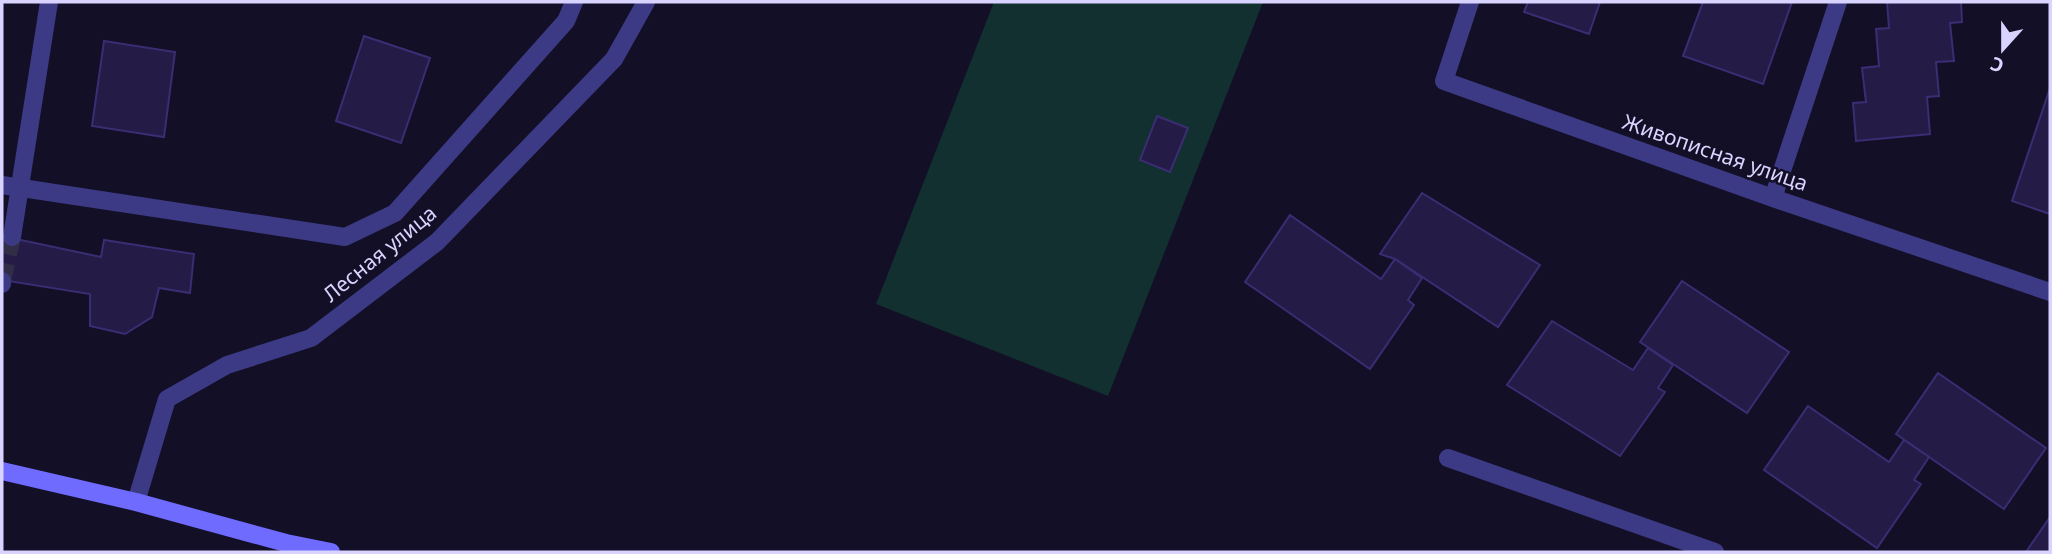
<svg xmlns="http://www.w3.org/2000/svg" width="2052" height="554" viewBox="0 0 2052 554" font-family="'Noto Sans',sans-serif">
<rect width="100%" height="100%" fill="#130f26"/>
<path fill="#12302f" d="M994,2h269l-155,394 -232,-92z"/>
<g fill="#241b47" stroke="#3b2d73" stroke-width="2">
<path d="M1528,2h72l-11,32 -65,-22z"/>
<path d="M1703,2h89l-29,82 -80,-28z"/>
<path d="M1887,2h74l1,20 -12,1 4,38 -18,1 3,34 -12,1 3,37 -74,7 -3,-38 13,-1 -4,-34 17,-2 -3,-37 13,-1z"/>
<path d="M364,36l66,22 -29,85 -65,-22z"/>
<path d="M104,41l71,11 -11,85 -72,-11z"/>
<path d="M2050,88v126l-38,-13z"/>
<path d="M1157,116l31,12 -18,44 -30,-12z"/>
<path d="M1422,193l118,72 -42,62 -103,-68 -15,-5z"/>
<path d="M1290,215l91,64 14,-20 27,19 -14,22 6,5 -44,64 -125,-87z"/>
<path d="M2,236l99,21 3,-17 90,14 -4,39 -31,-5 -7,29 -27,17 -35,-8v-32l-88,-14z"/>
<path d="M1682,281l107,71 -42,61 -107,-71z"/>
<path d="M1552,321l81,49 15,-22 25,17 -15,23 7,4 -45,64 -113,-71z"/>
<path d="M1938,373l108,75 -42,61 -108,-75z"/>
<path d="M1808,406l81,56 15,-22 25,17 -15,23 7,4 -44,64 -113,-78z"/>
<path d="M2050,517v35h-24z"/>
</g>
<g fill="none" stroke-linecap="round" stroke-linejoin="round">
<path stroke="#312d47" stroke-width="18" stroke-dasharray="18 9" stroke-linecap="butt" d="M2,281l10,-44"/>
<g stroke="#3d3a85" stroke-width="18">
<path d="M2,185l343,52 50,-24 171,-192 8,-19"/>
<path d="M1773,198l65,-196"/>
<path d="M1448,458l267,94"/>
</g>
<g stroke="#3d3a85" stroke-width="18">
<path d="M1470,2l-26,79 329,117 277,94"/>
<path d="M12,237l37,-235"/>
<path d="M2,284v-3"/>
<path d="M136,502l31,-103 60,-34 84,-27 126,-96 177,-183 32,-57"/>
</g>
<path stroke="#6f6bff" stroke-width="18" d="M2,471l134,31 150,41 45,9"/>
</g>
<g text-anchor="middle" stroke-width="5" stroke-linejoin="round" paint-order="stroke">
<g font-size="21" fill="#d9d4ff" stroke="#130f26">
<text transform="translate(1715 153) rotate(19)" y="7">Живописная улица</text>
<text transform="translate(380 254) rotate(-39)" y="7">Лесная улица</text>
</g>
</g>
<rect width="2052" height="554" fill="none" stroke="#d9d4ff" stroke-width="7"/>
<g transform="translate(2003 49) rotate(201)" stroke="#130f26" stroke-width="5" paint-order="stroke">
<path d="M0-5L12 26L0 18L-12 26Z" fill="#d9d4ff"/>
<text y="-10" font-size="19" font-weight="bold" text-anchor="middle" fill="#d9d4ff">С</text>
</g>
</svg>
